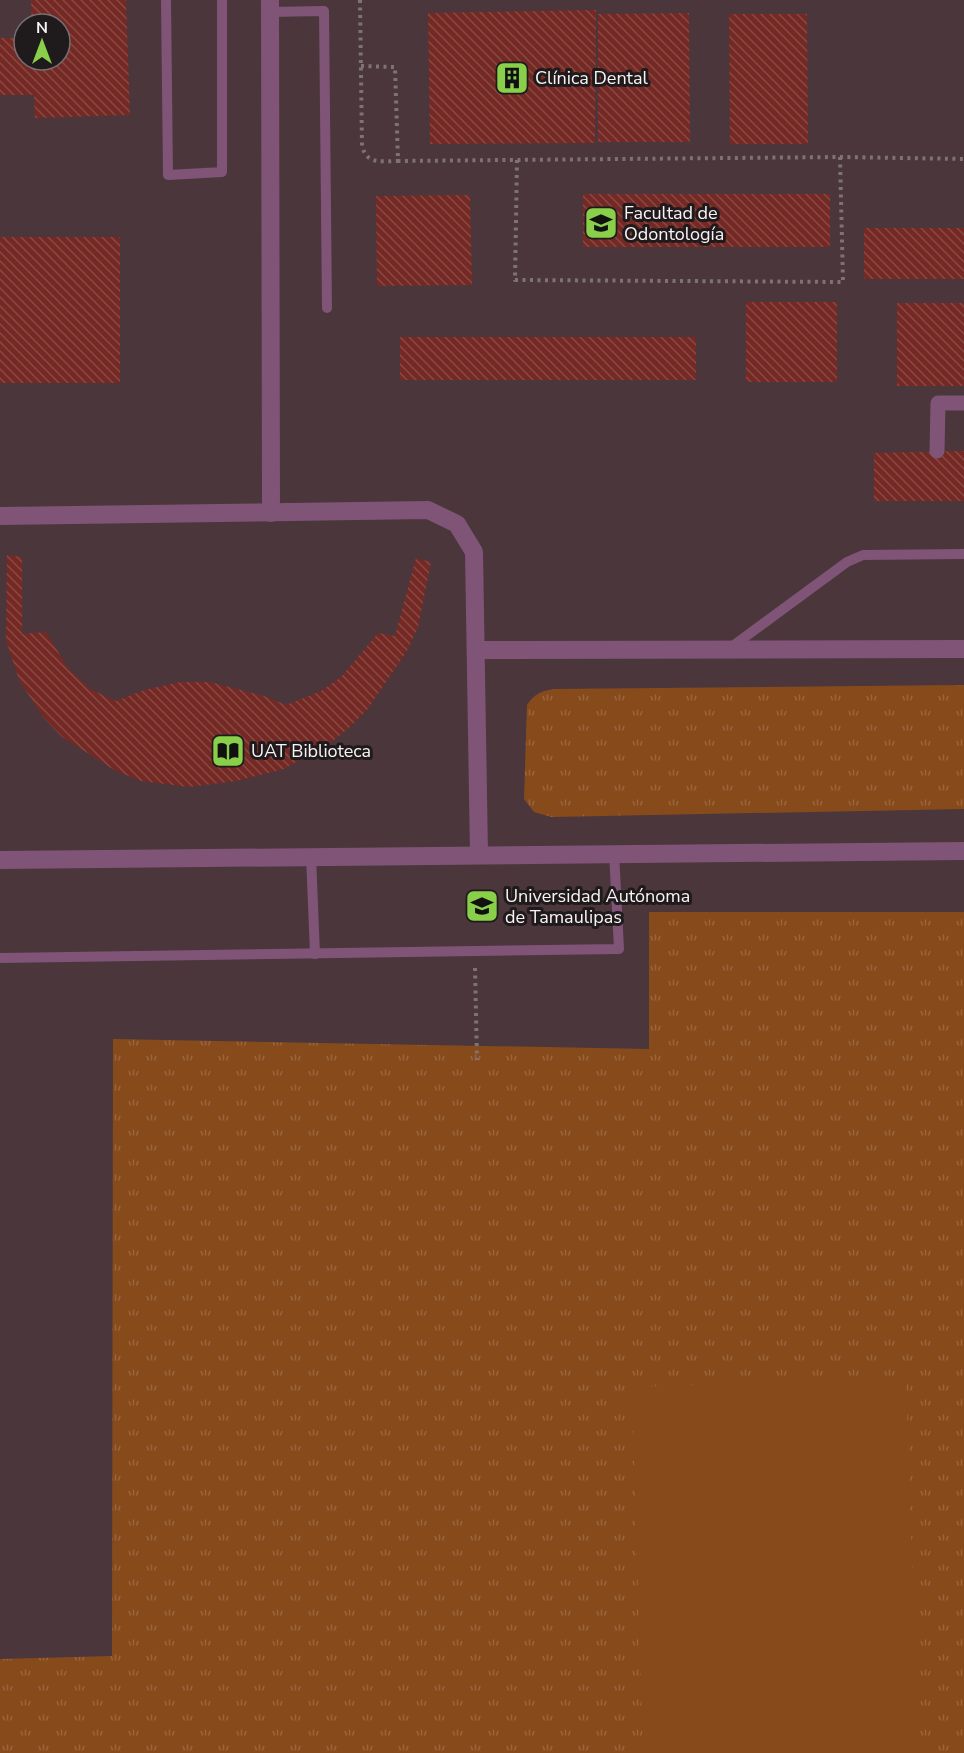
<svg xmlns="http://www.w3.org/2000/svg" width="964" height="1753" viewBox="0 0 964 1753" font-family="'Nunito Sans',sans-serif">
<defs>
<pattern id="park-tufts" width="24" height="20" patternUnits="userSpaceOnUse" patternTransform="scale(1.5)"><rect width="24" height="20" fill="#874a1b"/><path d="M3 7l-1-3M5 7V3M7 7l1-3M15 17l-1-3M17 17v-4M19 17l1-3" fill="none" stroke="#99653d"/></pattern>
<pattern id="building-back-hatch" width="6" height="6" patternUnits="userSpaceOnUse" patternTransform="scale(1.5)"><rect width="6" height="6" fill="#742924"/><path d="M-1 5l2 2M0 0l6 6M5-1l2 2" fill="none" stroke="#894844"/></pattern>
</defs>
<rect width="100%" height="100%" fill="#3c3033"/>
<path fill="#4a363b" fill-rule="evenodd" d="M0,0h964v1753h-964zM24,24h36v36h-36z"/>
<g fill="url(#park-tufts)">
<path d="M964,685v124l-413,8 -17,-5 -10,-13 3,-94c7,-11 14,-14 27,-16z"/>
<path d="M649,912h315v841h-964v-94l112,-3 1,-617 536,10z"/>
</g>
<path fill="#874a1b" d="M906,1379l12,374h-275l-11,-366z"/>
<g fill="url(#building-back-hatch)">
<path d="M31,0h95l4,115 -95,3 -1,-23h-34v-57h24v22h36v-36h-28z"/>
<path d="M596,10l-1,133 -165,1 -2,-131z"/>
<path d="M689,13l1,129h-92v-128z"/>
<path d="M729,14h78l1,130h-78z"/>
<rect x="583" y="194" width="247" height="53"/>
<path d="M470,195l2,90 -95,1 -1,-90z"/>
<rect x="864" y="228" width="100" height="51"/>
<rect x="0" y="237" width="120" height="146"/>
<rect x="746" y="302" width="91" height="80"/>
<rect x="897" y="303" width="67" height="83"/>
<rect x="400" y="337" width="296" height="43"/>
<path d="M964,451v50h-90v-48z"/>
<path d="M7,555l15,2v77l24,-2 22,36 22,21 26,12 28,-11 36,-8h30l54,14 22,9 35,-14 20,-14 37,-44 17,3 21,-78 15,4 -13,65 -11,24 -40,59 -16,16 -18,15 -49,28 -48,12 -47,6 -48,-6 -25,-10 -54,-34 -19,-20 -24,-37 -13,-40z"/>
</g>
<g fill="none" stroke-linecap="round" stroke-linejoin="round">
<g stroke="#7d7275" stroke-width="4" stroke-dasharray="3 4.5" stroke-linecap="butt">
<path d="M360,0l2,146c5,19 19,15 36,15"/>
<path d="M361,66l34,1 3,94 442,-4 124,2"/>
<path d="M517,160l-2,120 328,2 -3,-125"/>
<path d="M475,968l2,92"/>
</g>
<g stroke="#7f5476" stroke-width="10">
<path d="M166,0l2,175 54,-3v-172"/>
<path d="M270,12l54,-1 3,297"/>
<path d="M730,648l117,-86 16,-7 101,-1"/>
<path d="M311,856l4,98"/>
<path d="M0,958l619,-9 -5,-97"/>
</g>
<path stroke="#7f5476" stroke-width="15" d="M937,451l1,-48h26"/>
<g stroke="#7f5476" stroke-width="18">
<path d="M270,0l1,513"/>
<path d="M0,516l428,-6 29,14 17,28 5,302"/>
<path d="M477,650l487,-1"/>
<path d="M0,860l964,-9"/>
</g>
</g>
<defs>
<symbol id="building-square" viewBox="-11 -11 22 22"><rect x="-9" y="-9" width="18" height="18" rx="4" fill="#89cf49" stroke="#1f1a1b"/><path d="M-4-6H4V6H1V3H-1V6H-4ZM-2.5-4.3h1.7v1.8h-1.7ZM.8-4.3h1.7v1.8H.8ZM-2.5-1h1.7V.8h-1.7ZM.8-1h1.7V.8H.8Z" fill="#111"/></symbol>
<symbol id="university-square" viewBox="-11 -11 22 22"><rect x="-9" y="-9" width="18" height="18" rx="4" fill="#89cf49" stroke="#1f1a1b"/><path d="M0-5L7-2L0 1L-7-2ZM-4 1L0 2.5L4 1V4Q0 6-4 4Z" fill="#111"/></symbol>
<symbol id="library-square" viewBox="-11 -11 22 22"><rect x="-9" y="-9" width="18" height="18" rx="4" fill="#89cf49" stroke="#1f1a1b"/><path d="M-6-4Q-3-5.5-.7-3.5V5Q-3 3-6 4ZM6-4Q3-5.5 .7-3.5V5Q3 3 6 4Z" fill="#111"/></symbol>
</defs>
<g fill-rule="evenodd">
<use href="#building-square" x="493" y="59" width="38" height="38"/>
<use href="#university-square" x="582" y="204" width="38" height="38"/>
<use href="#library-square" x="209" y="732" width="38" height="38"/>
<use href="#university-square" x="463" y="887" width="38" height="38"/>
</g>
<g text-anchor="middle" stroke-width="6" stroke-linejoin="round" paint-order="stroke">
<g font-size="18" fill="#faf2f4" stroke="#1f1a1b" text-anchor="start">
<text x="535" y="84">Clínica Dental</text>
<text x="624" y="219">Facultad de<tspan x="624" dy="21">Odontología</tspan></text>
<text x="251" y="757">UAT Biblioteca</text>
<text x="505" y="902">Universidad Autónoma<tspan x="505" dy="21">de Tamaulipas</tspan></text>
</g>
</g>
<g transform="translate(42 42)"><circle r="28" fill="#1f1a1b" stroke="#777072" stroke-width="1.5"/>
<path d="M0-4.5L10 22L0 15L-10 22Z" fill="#89cf49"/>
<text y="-9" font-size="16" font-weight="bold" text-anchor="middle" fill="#faf2f4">N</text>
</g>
</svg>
